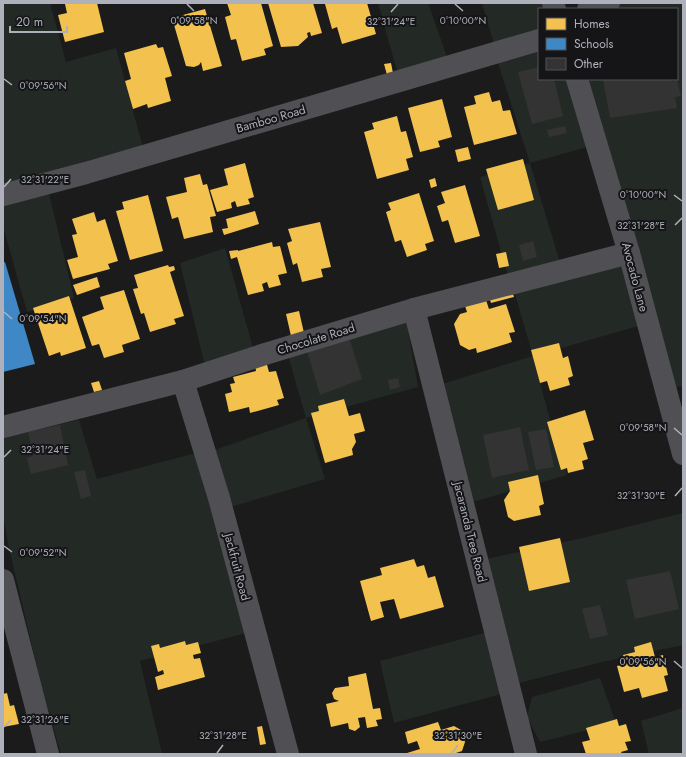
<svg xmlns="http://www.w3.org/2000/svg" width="686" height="757" viewBox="0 0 686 757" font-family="Jost,sans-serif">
<rect width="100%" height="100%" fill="#1b1b1b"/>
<g fill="#232a25">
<path d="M3,3h47l16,59 50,-14 27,100 -140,41z"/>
<path d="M378,3h50l20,57 -50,14z"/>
<path d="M482,3h64l2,6h-9v22l-45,13z"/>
<path d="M603,3h80v383l-11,2 -87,-309h92v-70h-92z"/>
<path d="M539,47v32h32l20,67 -61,17 31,103 -52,14 -29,-103 50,-14 -33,-103z"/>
<path d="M48,189l26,109 -47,14 -24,-86v-26z"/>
<path d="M225,248l30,107 -50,11 -25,-103z"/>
<path d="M613,264l9,3 20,58 -109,31 16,60 18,59 -101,29 -30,-118 97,-30 -19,-65z"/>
<path d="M405,314l13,73 -112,31 19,61 -98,29 -15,-57 94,-33 -21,-73z"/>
<path d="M79,420l18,59 99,-26 50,180 -106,28 22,93h-101l-19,-66 -33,-140 -6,-33v-76l13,-5z"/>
<path d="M683,513v132l-81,17 -83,21 -38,-123 106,-23z"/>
<path d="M488,632l17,61 -111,30 -14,-62z"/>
<path d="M600,678l16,45 -76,19 -13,-25 5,-20z"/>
<path d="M683,708v46h-34l-8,-33z"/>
</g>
<g fill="#f2c14e">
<path d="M69,3h28l7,29 -39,10 -7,-27 9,-2 -2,-9z"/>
<path d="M227,3h34l12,43 -9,3 2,6 -24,6 -6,-22 -5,1 -6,-23 6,-2z"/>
<path d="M268,3h45l9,30 -11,3 -1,-4 -3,1 1,4 -10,9 -17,1z"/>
<path d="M327,3h40l9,31 -34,10 -5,-17 -5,2 -7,-25z"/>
<path d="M205,9l17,57 -19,5 -2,-9 -2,3 -5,2 -8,-1 -14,-48z"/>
<path d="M156,44l2,4 5,-1 9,29 -7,2 6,23 -23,7 -1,-4 -14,5 -8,-28 6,-2 -7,-26z"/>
<path d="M391,63l2,10 -6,2 -3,-11z"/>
<path d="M489,92l3,10 8,-2 3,11 7,-1 7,24 -43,11 -10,-38 12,-3 -2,-8z"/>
<path d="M442,99l10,38 -14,4 2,6 -20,5 -12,-44z"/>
<path d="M397,116l4,16 5,-1 7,26 -7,2 3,11 -32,9 -13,-47 10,-3 -2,-6z"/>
<path d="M468,147l3,12 -13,3 -3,-12z"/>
<path d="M523,159l11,41 -36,10 -12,-41z"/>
<path d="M245,163l9,34 -6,2 2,5 -13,3 -2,-6 -4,2 1,5 -15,4 -7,-22 18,-5 -4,-16z"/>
<path d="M200,174l3,11 4,-1 9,32 -6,1 3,15 -29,7 -6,-22 -6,2 -6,-22 21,-5 -3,-14z"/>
<path d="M435,178l2,8 -6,2 -2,-8z"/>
<path d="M465,185l15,51 -25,7 -7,-23 -6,2 -5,-16 8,-3 -4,-11z"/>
<path d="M419,193l15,48 -9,3 2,6 -20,7 -6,-17 -6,2 -9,-30 5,-2 -3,-7z"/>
<path d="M148,195l15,56 -33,9 -14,-49 8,-2 -2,-7z"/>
<path d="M255,211l4,13 -35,11 -2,-6 6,-1 -2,-9z"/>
<path d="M94,212l3,10 8,-3 13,42 -10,3 2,5 -37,10 -6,-19 11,-3 -6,-22 5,-1 -5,-15z"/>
<path d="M320,222l11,45 -10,2 2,8 -21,5 -5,-19 -4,2 -6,-22 5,-2 -4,-12z"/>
<path d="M272,242l1,5 7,-1 7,27 -9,2 3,10 -12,3 -2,-6 -5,2 2,7 -16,4 -11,-38 -6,2 -2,-8 9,-1v1z"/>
<path d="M506,252l3,14 -10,2 -3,-14z"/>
<path d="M168,265l1,2 5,-1 1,4 -5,2 14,44 -10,3 2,5 -26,8 -6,-19 -3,1 -8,-25 5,-1 -4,-13z"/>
<path d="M97,277l3,10 -23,8 -4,-10z"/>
<path d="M511,288l3,9 -23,6 -3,-9z"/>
<path d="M124,290l16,49 -18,6 2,7 -20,6 -5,-14 -7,2 -10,-29 22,-8 -4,-12z"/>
<path d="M69,296l17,52 -25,8 -1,-4 -11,4 -16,-48z"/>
<path d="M486,300l3,9 17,-5 9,28 -6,1 3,9 -35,11 -1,-5 -7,2 -9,-5 -6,-21 6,-10 7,-2 -2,-6z"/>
<path d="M299,311l5,22 -13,3 -5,-22z"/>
<path d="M559,343l4,15 5,-2 5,20 -5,2 2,7 -20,6 -3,-10 -7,2 -9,-33z"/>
<path d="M266,361l3,11 7,-1 8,27 -7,2 2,5 -29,8 -1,-6 -20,5 -4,-18 7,-2 -2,-8 5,-1 -2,-6 23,-6 -1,-7z"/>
<path d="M99,381l3,9 -8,2 -3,-9z"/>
<path d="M344,399l5,17 11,-3 5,18 -11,3 2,8 -4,7 1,6 -28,8 -14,-50 8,-2 -1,-5z"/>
<path d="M585,410l9,30 -11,3 5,16 -6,2 2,8 -16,4 -1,-5 -6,2 -14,-48z"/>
<path d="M538,475l6,29 -5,2 2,9 -27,6 -6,-4 -4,-17 6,-9 -2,-9z"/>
<path d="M560,538l10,44 -41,9 -10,-44z"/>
<path d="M414,559l3,8 7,-2 4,13 7,-2 9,31 -44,12 -6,-20 -14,3 4,15 -13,4 -11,-40 22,-6 -2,-7z"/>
<path d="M185,641l1,4 12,-3 3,11 -8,2 1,4 6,-1 5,19 -47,13 -3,-13 9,-3 -1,-4 -5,2 -7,-26 8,-2 1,4z"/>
<path d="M651,642l4,15 8,-2 5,20 -4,1 4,15 -26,7 -3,-10 -15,4 -7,-26 8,-2 -2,-9 12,-3 -1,-5z"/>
<path d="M366,673l7,36 7,-1 2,11 -6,1 2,6 -11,2 -2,-11 -7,1 2,9 -5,4 -6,-2 -1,-6 -17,4 -5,-23 13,-3 -5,-2 -2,-6 3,-5 14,-2 -1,-9z"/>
<path d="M7,693l3,13 4,-1 5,19 -16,3v-33z"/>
<path d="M617,719l2,7 7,-2 5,17 -6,1 3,8 -7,2 1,2h-36l-4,-12 8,-2 -4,-12z"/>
<path d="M438,722l3,8 13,-4 7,4 4,12 -3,9 -9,3h-45l-1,-1 13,-4 -3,-8 -9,3 -3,-12z"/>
<path d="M262,726l4,18 -6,1 -3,-18z"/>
</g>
<path fill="#3f88c5" d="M5,262l30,102 -32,8v-109z"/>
<g fill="#333">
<path d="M539,67v12h15l9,37 -31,8 -14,-52z"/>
<path d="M603,79h69v3l5,-2 4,16 -6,1 2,11 -67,10z"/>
<path d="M565,126l2,7 -18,4 -2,-7z"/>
<path d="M533,241l4,16 -14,4 -4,-16z"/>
<path d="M350,340l12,39 -42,16 -13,-44z"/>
<path d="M398,378l2,9 -10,3 -2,-10z"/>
<path d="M60,425l8,40 -37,9 -4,-16 6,-2 -5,-24z"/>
<path d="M520,427l9,43 -37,8 -9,-43z"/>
<path d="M546,429l8,38 -18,3 -8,-38z"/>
<path d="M85,470l6,26 -10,3 -7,-27z"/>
<path d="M670,571l9,38 -44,10 -9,-39z"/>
<path d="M600,605l8,30 -18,4 -8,-30z"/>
</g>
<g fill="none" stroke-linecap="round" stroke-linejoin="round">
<g stroke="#505054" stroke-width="22">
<path d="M553,3l2,6"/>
<path d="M588,9l21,-6"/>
<path d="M577,79l52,174 54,201"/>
<path d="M3,195l83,-22 453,-133"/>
<path d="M414,309l112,445"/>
<path d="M183,381l36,117 69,256"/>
<path d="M3,427l180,-46 82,-27 149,-45 215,-56"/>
<path d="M3,580l45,174"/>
</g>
</g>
<path fill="none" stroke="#aeb1bb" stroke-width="1.5" d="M187,4l7,7M455,4l8,7M391,12l7,-8M4,79l8,6M4,187l7,-8M674,195l8,6M675,225l7,-7M4,312l8,7M674,428l8,7M4,457l7,-7M675,496l7,-8M4,546l8,6M674,661l8,7M4,727l7,-7M217,753l6,-8M452,753l6,-8"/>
<g text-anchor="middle" stroke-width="4" stroke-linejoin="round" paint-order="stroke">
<g font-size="12" fill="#aeb1bb" stroke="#151517">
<text transform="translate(271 119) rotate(-16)" y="4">Bamboo Road</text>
<text transform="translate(635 277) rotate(75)" y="4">Avocado Lane</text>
<text transform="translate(316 339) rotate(-17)" y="4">Chocolate Road</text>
<text transform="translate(470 532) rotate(76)" y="4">Jacaranda Tree Road</text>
<text transform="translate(237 567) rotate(75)" y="4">Jackfruit Road</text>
</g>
</g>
<g font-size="10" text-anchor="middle" fill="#aeb1bb" stroke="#151517" stroke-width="4" stroke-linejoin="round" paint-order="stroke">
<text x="194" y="24">0°09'58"N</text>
<text x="463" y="24">0°10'00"N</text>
<text x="391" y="25">32°31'24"E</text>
<text x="43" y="89">0°09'56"N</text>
<text x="45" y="183">32°31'22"E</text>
<text x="643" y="198">0°10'00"N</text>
<text x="641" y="229">32°31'28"E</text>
<text x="43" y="322">0°09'54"N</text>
<text x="643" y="431">0°09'58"N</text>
<text x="45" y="453">32°31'24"E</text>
<text x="641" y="499">32°31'30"E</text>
<text x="43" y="556">0°09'52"N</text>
<text x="643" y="665">0°09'56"N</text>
<text x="45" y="723">32°31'26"E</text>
<text x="223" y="739">32°31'28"E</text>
<text x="458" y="739">32°31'30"E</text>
</g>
<rect width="686" height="757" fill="none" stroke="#aeb1bb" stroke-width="8"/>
<rect x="538" y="8" width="140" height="72" fill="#151517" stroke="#525359"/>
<rect x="546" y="18" width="20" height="12" fill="#f2c14e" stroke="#525359"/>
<text x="574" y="28" font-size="12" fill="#aeb1bb">Homes</text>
<rect x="546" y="38" width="20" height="12" fill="#3f88c5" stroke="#525359"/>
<text x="574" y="48" font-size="12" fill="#aeb1bb">Schools</text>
<rect x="546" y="58" width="20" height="12" fill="#333333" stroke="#525359"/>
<text x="574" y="68" font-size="12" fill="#aeb1bb">Other</text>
<path d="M10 26v6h57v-6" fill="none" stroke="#aeb1bb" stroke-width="2"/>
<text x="16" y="26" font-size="12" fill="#aeb1bb" stroke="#151517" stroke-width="3" paint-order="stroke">20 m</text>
</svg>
